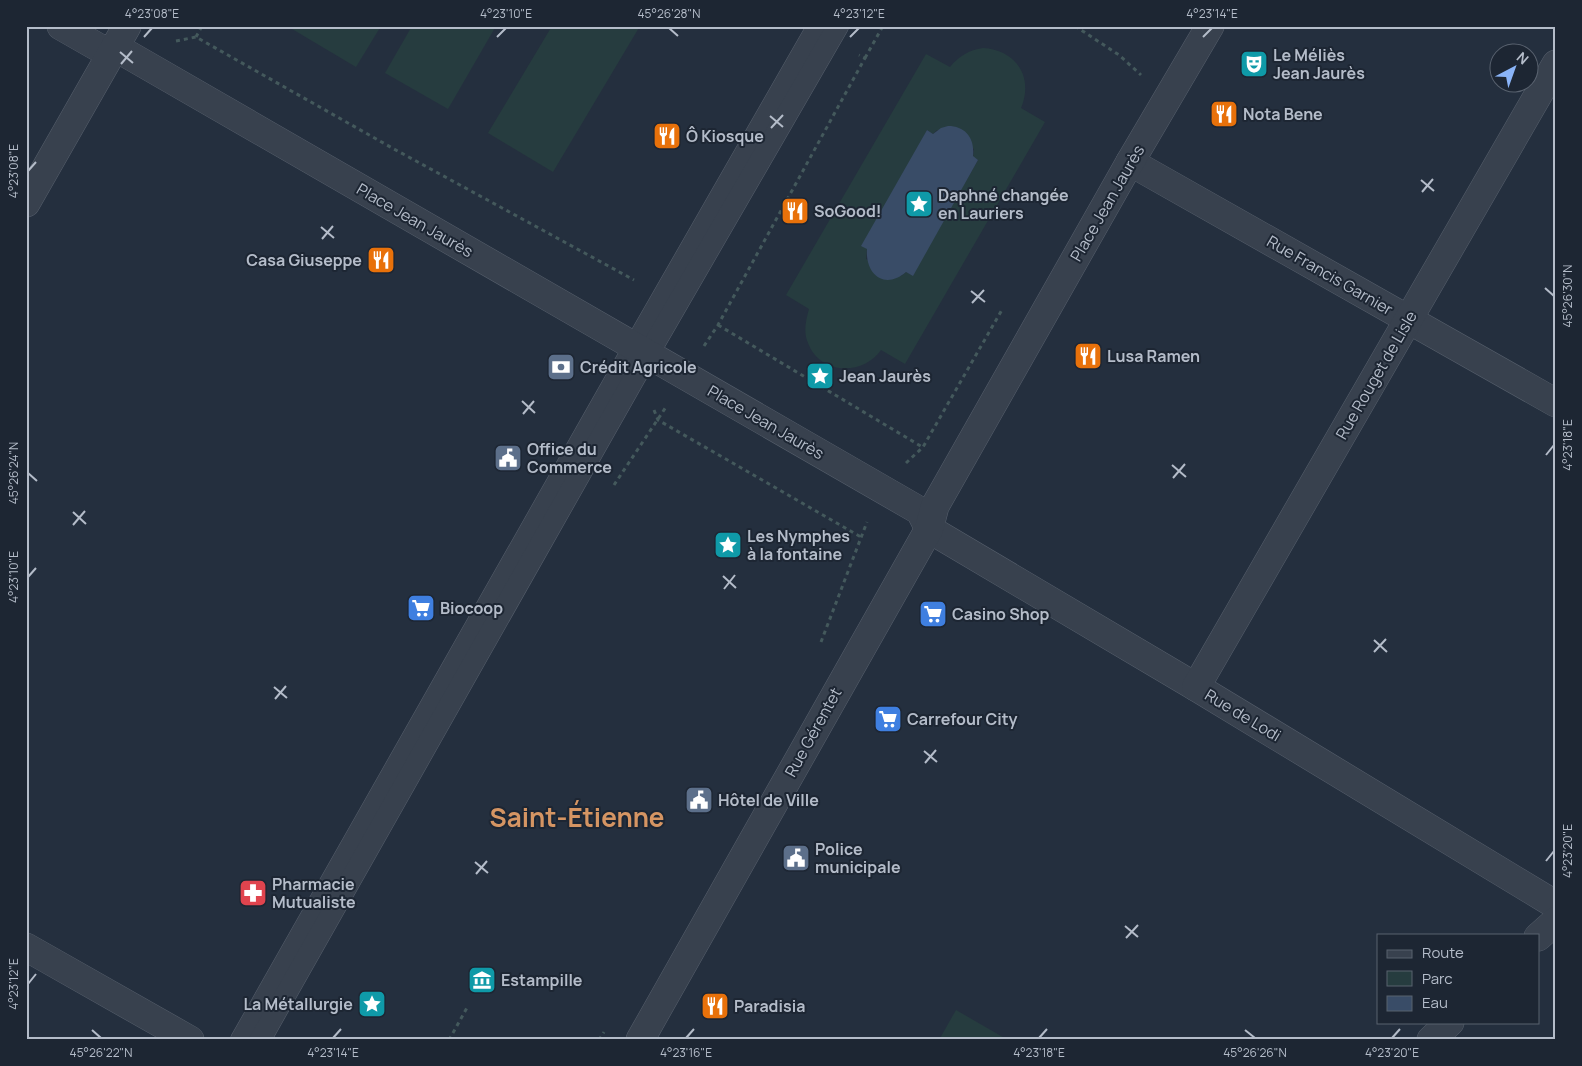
<svg xmlns="http://www.w3.org/2000/svg" width="1582" height="1066" viewBox="0 0 1582 1066" font-family="Manrope,sans-serif">
<rect width="100%" height="100%" fill="#242f3e"/>
<g fill="#263c3f" fill-rule="evenodd">
<path d="M287,26h94l-25,41z"/>
<path d="M412,26h84l-48,83 -63,-36z"/>
<path d="M552,26h88l-87,146 -65,-39z"/>
<path d="M983,48c33,2 51,29 38,60l24,14 -140,242 -24,-14c-18,26 -61,25 -73,-7 -5,-11 -2,-23 1,-34l-23,-14 140,-241 24,13c9,-11 19,-17 33,-19zM927,130l6,4 4,-4 37,19 -1,8 5,3 -66,115 -6,-3 -5,4 -35,-17 1,-10z"/>
<path d="M956,1010l52,30h-69z"/>
</g>
<path fill="#394c67" d="M948,126c18,0 27,13 25,30l5,4 -65,116 -7,-4c-21,18 -41,3 -39,-23l-6,-3 66,-116 6,4 8,-6z"/>
<g fill="none" stroke-linecap="round" stroke-linejoin="round">
<defs>
<g id="lane">
<path d="M241,1040l393,-693 184,-321"/>
<path d="M260,1040l375,-663 203,-351"/>
</g>
<g id="street">
<path d="M61,26l42,24 12,-3"/>
<path d="M115,47l805,464 9,18"/>
<path d="M1130,162l426,241"/>
<path d="M26,203l101,-177"/>
<path d="M929,529l267,158 360,218"/>
<path d="M1196,687l360,-623"/>
<path d="M1538,937l18,-16"/>
<path d="M26,947l164,93"/>
<path d="M640,1040l289,-511 6,-23 195,-344 80,-136"/>
<path d="M1431,1040l19,-18"/>
</g>
</defs>
<use href="#lane" stroke="#565f6c" stroke-width="22"/>
<use href="#street" stroke="#565f6c" stroke-width="29"/>
<g stroke="#44595c" stroke-width="3" stroke-dasharray="4 4" stroke-linecap="butt">
<path d="M1075,26l44,29 22,20"/>
<path d="M196,37l6,-11"/>
<path d="M176,41l20,-4 198,112 240,131"/>
<path d="M865,58l18,-32"/>
<path d="M718,325l206,123"/>
<path d="M704,346l14,-21 147,-267 -6,-3"/>
<path d="M654,410l4,10 203,117"/>
<path d="M906,463l17,-16 80,-139"/>
<path d="M614,485l52,-78"/>
<path d="M821,642l46,-120"/>
<path d="M449,1040l19,-34"/>
<path d="M599,1040l5,-8"/>
</g>
<use href="#lane" stroke="#38414e" stroke-width="21"/>
<use href="#street" stroke="#38414e" stroke-width="28"/>
</g>
<path fill="none" stroke="#b4bcc9" stroke-width="2" d="M669,28l9,8M144,37l8,-9M497,37l9,-9M850,37l9,-9M1203,37l9,-9M120,52l13,11M121,64l11,-13M770,116l13,11M771,128l12,-13M28,171l8,-9M1421,180l13,11M1422,192l11,-13M321,227l13,11M322,239l11,-13M1545,288l9,8M971,291l14,11M972,303l12,-13M522,401l13,12M523,414l11,-13M1546,455l8,-10M1172,465l14,12M28,473l9,8M1173,478l12,-14M73,512l13,12M73,525l12,-14M723,576l13,12M28,577l8,-9M724,589l11,-14M1374,640l13,12M1374,652l12,-13M274,687l13,11M275,699l11,-13M924,751l13,11M925,763l11,-13M1546,861l8,-10M475,862l13,11M476,874l11,-13M1125,926l13,11M1126,938l12,-13M28,984l8,-10M92,1030l9,8M1245,1030l10,8M333,1038l8,-9M686,1038l8,-9M1039,1038l8,-9M1392,1038l8,-9"/>
<defs>
<symbol id="theatre-square" viewBox="-11 -11 22 22"><rect x="-9" y="-9" width="18" height="18" rx="4" fill="#0f9aa8" stroke="#1d2633"/><path d="M-5-5.5Q0-4 5-5.5V0Q5 5 0 6Q-5 5-5 0ZM-3.3-2.5H-1v1.5H-3.3ZM1-2.5H3.3v1.5H1ZM-2.8 1Q0 5.5 2.8 1Z" fill="#fff"/></symbol>
<symbol id="restaurant-square" viewBox="-11 -11 22 22"><rect x="-9" y="-9" width="18" height="18" rx="4" fill="#e8710a" stroke="#1d2633"/><path d="M-5-6h1v4h1v-4h1v4h1v-4h1v5L-1.5 .5V6h-2V.5L-5-1ZM5-6V6H3V1.5H1.5Q1.5-4 5-6Z" fill="#fff"/></symbol>
<symbol id="sight-square" viewBox="-11 -11 22 22"><rect x="-9" y="-9" width="18" height="18" rx="4" fill="#0f9aa8" stroke="#1d2633"/><path d="M0-6L1.8-2.2L6-1.7L2.9 1.2L3.7 5.4L0 3.3L-3.7 5.4L-2.9 1.2L-6-1.7L-1.8-2.2Z" fill="#fff"/></symbol>
<symbol id="bank-square" viewBox="-11 -11 22 22"><rect x="-9" y="-9" width="18" height="18" rx="4" fill="#5c6f8a" stroke="#1d2633"/><path d="M-6-4H6V4H-6ZM0-2.3a2.3 2.3 0 1 0 0 4.6a2.3 2.3 0 1 0 0-4.6Z" fill="#fff"/></symbol>
<symbol id="civic-square" viewBox="-11 -11 22 22"><rect x="-9" y="-9" width="18" height="18" rx="4" fill="#5c6f8a" stroke="#1d2633"/><path d="M-.6-6.5H3V-4.5H.6V-3L4-1V1h2V6H-6V1h2V-1L-.6-3ZM-1.2 2.5V6h2.4V2.5Z" fill="#fff"/></symbol>
<symbol id="supermarket-square" viewBox="-11 -11 22 22"><rect x="-9" y="-9" width="18" height="18" rx="4" fill="#3f7fe0" stroke="#1d2633"/><path d="M-6-5.5h2.5l.6 2H6L4.5 2H-2.5L-4.4-4H-6ZM-1.5 3.2a1.3 1.3 0 1 0 .1 0ZM3 3.2a1.3 1.3 0 1 0 .1 0Z" fill="#fff"/></symbol>
<symbol id="pharmacy-square" viewBox="-11 -11 22 22"><rect x="-9" y="-9" width="18" height="18" rx="4" fill="#e0444e" stroke="#1d2633"/><path d="M-2-6h4v4h4v4h-4v4h-4v-4h-4v-4h4Z" fill="#fff"/></symbol>
<symbol id="museum-square" viewBox="-11 -11 22 22"><rect x="-9" y="-9" width="18" height="18" rx="4" fill="#0f9aa8" stroke="#1d2633"/><path d="M0-6L6-3V-2H-6V-3ZM-5-1h2V3h-2ZM-1-1h2V3h-2ZM3-1h2V3H3ZM-6 4H6V6H-6Z" fill="#fff"/></symbol>
</defs>
<g fill-rule="evenodd">
<use href="#theatre-square" x="1238" y="48" width="32" height="32"/>
<use href="#restaurant-square" x="1208" y="98" width="32" height="32"/>
<use href="#restaurant-square" x="651" y="120" width="32" height="32"/>
<use href="#sight-square" x="903" y="188" width="32" height="32"/>
<use href="#restaurant-square" x="779" y="195" width="32" height="32"/>
<use href="#restaurant-square" x="365" y="244" width="32" height="32"/>
<use href="#restaurant-square" x="1072" y="340" width="32" height="32"/>
<use href="#bank-square" x="545" y="351" width="32" height="32"/>
<use href="#sight-square" x="804" y="360" width="32" height="32"/>
<use href="#civic-square" x="492" y="442" width="32" height="32"/>
<use href="#sight-square" x="712" y="529" width="32" height="32"/>
<use href="#supermarket-square" x="405" y="592" width="32" height="32"/>
<use href="#supermarket-square" x="917" y="598" width="32" height="32"/>
<use href="#supermarket-square" x="872" y="703" width="32" height="32"/>
<use href="#civic-square" x="683" y="784" width="32" height="32"/>
<use href="#civic-square" x="780" y="842" width="32" height="32"/>
<use href="#pharmacy-square" x="237" y="877" width="32" height="32"/>
<use href="#museum-square" x="466" y="964" width="32" height="32"/>
<use href="#sight-square" x="356" y="988" width="32" height="32"/>
<use href="#restaurant-square" x="699" y="990" width="32" height="32"/>
</g>
<g text-anchor="middle" stroke-width="4" stroke-linejoin="round" paint-order="stroke">
<g font-size="16" font-weight="bold" fill="#b4bcc9" stroke="#1d2633" text-anchor="start">
<text x="1273" y="61">Le Méliès<tspan x="1273" dy="18">Jean Jaurès</tspan></text>
<text x="1243" y="120">Nota Bene</text>
<text x="686" y="142">Ô Kiosque</text>
<text x="938" y="201">Daphné changée<tspan x="938" dy="18">en Lauriers</tspan></text>
<text x="814" y="217">SoGood!</text>
<text x="362" y="266" text-anchor="end">Casa Giuseppe</text>
<text x="1107" y="362">Lusa Ramen</text>
<text x="580" y="373">Crédit Agricole</text>
<text x="839" y="382">Jean Jaurès</text>
<text x="527" y="455">Office du<tspan x="527" dy="18">Commerce</tspan></text>
<text x="747" y="542">Les Nymphes<tspan x="747" dy="18">à la fontaine</tspan></text>
<text x="440" y="614">Biocoop</text>
<text x="952" y="620">Casino Shop</text>
<text x="907" y="725">Carrefour City</text>
<text x="718" y="806">Hôtel de Ville</text>
<text x="815" y="855">Police<tspan x="815" dy="18">municipale</tspan></text>
<text x="272" y="890">Pharmacie<tspan x="272" dy="18">Mutualiste</tspan></text>
<text x="501" y="986">Estampille</text>
<text x="353" y="1010" text-anchor="end">La Métallurgie</text>
<text x="734" y="1012">Paradisia</text>
</g>
<g font-size="16" fill="#b4bcc9" stroke="#1d2633">
<text transform="translate(1107 203) rotate(-60)" y="6">Place Jean Jaurès</text>
<text transform="translate(415 220) rotate(30)" y="6">Place Jean Jaurès</text>
<text transform="translate(1330 275) rotate(30)" y="6">Rue Francis Garnier</text>
<text transform="translate(1376 375) rotate(-60)" y="6">Rue Rouget de Lisle</text>
<text transform="translate(766 422) rotate(30)" y="6">Place Jean Jaurès</text>
<text transform="translate(1243 715) rotate(31)" y="6">Rue de Lodi</text>
<text transform="translate(813 732) rotate(-61)" y="6">Rue Gérentet</text>
</g>
<g font-size="26" font-weight="bold" fill="#d59563" stroke="#1d2633">
<text x="577" y="827">Saint-Étienne</text>
</g>
</g>
<rect width="1582" height="1066" fill="none" stroke="#1d2633" stroke-width="55"/>
<rect x="1377" y="934" width="162" height="90" fill="#1d2633" stroke="#59626f"/>
<rect x="1387" y="950" width="25" height="8" fill="#38414e" stroke="#59626f"/>
<text x="1422" y="958" font-size="15" fill="#b4bcc9">Route</text>
<rect x="1387" y="971" width="25" height="15" fill="#263c3f" stroke="#59626f"/>
<text x="1422" y="984" font-size="15" fill="#b4bcc9">Parc</text>
<rect x="1387" y="996" width="25" height="15" fill="#394c67" stroke="#59626f"/>
<text x="1422" y="1008" font-size="15" fill="#b4bcc9">Eau</text>
<g transform="translate(1514 68) rotate(41)"><circle r="24" fill="#1d2633" stroke="#59626f"/>
<path d="M0-4L9 19L0 12L-9 19Z" fill="#8ab4f8"/>
<text y="-8" font-size="14" font-weight="bold" text-anchor="middle" fill="#b4bcc9">N</text>
</g>
<rect x="28" y="28" width="1526" height="1010" fill="none" stroke="#b4bcc9" stroke-width="2"/>
<g font-size="12" text-anchor="middle" fill="#b4bcc9">
<text x="152" y="18">4°23'08"E</text>
<text x="506" y="18">4°23'10"E</text>
<text x="669" y="18">45°26'28"N</text>
<text x="859" y="18">4°23'12"E</text>
<text x="1212" y="18">4°23'14"E</text>
<text transform="translate(14 171) rotate(-90)" y="4">4°23'08"E</text>
<text transform="translate(1568 296) rotate(-90)" y="4">45°26'30"N</text>
<text transform="translate(1568 445) rotate(-90)" y="4">4°23'18"E</text>
<text transform="translate(14 473) rotate(-90)" y="4">45°26'24"N</text>
<text transform="translate(14 577) rotate(-90)" y="4">4°23'10"E</text>
<text transform="translate(1568 851) rotate(-90)" y="4">4°23'20"E</text>
<text transform="translate(14 984) rotate(-90)" y="4">4°23'12"E</text>
<text x="101" y="1057">45°26'22"N</text>
<text x="333" y="1057">4°23'14"E</text>
<text x="686" y="1057">4°23'16"E</text>
<text x="1039" y="1057">4°23'18"E</text>
<text x="1255" y="1057">45°26'26"N</text>
<text x="1392" y="1057">4°23'20"E</text>
</g>
</svg>
